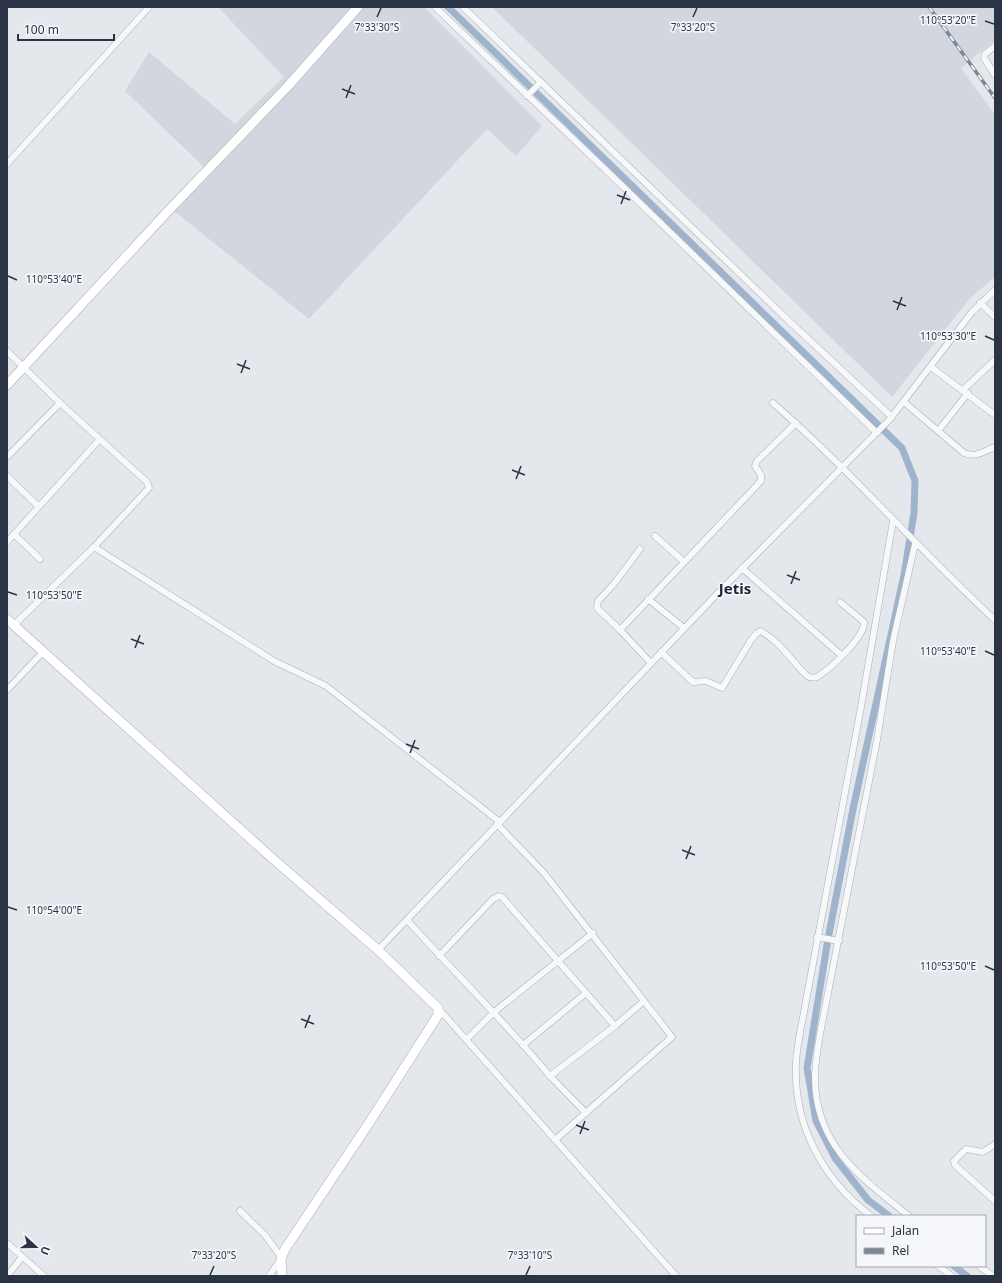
<svg xmlns="http://www.w3.org/2000/svg" width="1002" height="1283" viewBox="0 0 1002 1283" font-family="'Noto Sans',sans-serif">
<rect width="100%" height="100%" fill="#e4e7ec"/>
<g fill="#d2d6de">
<path d="M218,7h206l118,119 -26,30 -29,-27 -178,190 -140,-112 38,-37 -82,-79 24,-39 86,72 49,-47z"/>
<path d="M492,7h503v33l-34,28 34,47v162l-25,21 -78,99z"/>
</g>
<g fill="none" stroke-linecap="round" stroke-linejoin="round">
<g stroke="#9fb4cc" stroke-width="7">
<path d="M448,7l454,441 13,33 -1,32 -10,62 -51,234 -25,130 -21,129 9,53 19,37 33,42 21,16"/>
<path d="M954,1266l13,10"/>
</g>
<defs>
<g id="street">
<path d="M435,7l175,167 267,259"/>
<path d="M463,7l327,315 102,95"/>
<path d="M995,46l-10,8 -1,4 11,17"/>
<path d="M527,96l14,-14"/>
<path d="M7,164l142,-157"/>
<path d="M980,303l15,14"/>
<path d="M7,351l53,52 87,79 2,6 -55,59 -80,78"/>
<path d="M931,367l64,48"/>
<path d="M964,389l31,-29"/>
<path d="M904,402l60,51c12,5 20,-2 31,-6"/>
<path d="M773,403c78,68 146,147 222,217"/>
<path d="M938,431l30,-38"/>
<path d="M7,457l53,-54"/>
<path d="M7,476l31,30"/>
<path d="M14,534l26,25"/>
<path d="M655,536l29,26"/>
<path d="M7,542l92,-102"/>
<path d="M94,547l180,114 52,25 174,136"/>
<path d="M640,549l-27,36 -15,16 -1,7 23,22 31,33"/>
<path d="M742,568l99,87"/>
<path d="M648,599l36,29"/>
<path d="M620,630l141,-149v-6l-6,-9 2,-5 39,-38"/>
<path d="M661,652l32,30 13,-1 16,7 29,-48 6,-7 4,-2c19,11 30,29 45,44 3,3 7,3 11,2 13,-8 48,-40 47,-55l-24,-20"/>
<path d="M7,690l36,-38"/>
<path d="M497,824l47,49 128,164 -116,102"/>
<path d="M407,920c47,52 98,102 143,156l65,-50 -113,-129 -3,-1 -6,3 -54,57"/>
<path d="M817,937l22,4"/>
<path d="M378,950l339,-356 173,-175 82,-107 23,-22"/>
<path d="M438,1008l238,268"/>
<path d="M615,1026l29,-25"/>
<path d="M467,1039l27,-27 99,-79"/>
<path d="M523,1045l63,-52"/>
<path d="M550,1076l36,37"/>
<path d="M995,1144l-12,8 -17,-3 -12,12 1,4 40,36"/>
<path d="M240,1211l25,24 16,22"/>
<path d="M871,1216c-49,-37 -78,-92 -75,-154 1,-15 4,-30 7,-45l58,-310 32,-186"/>
<path d="M909,1216c-48,-38 -94,-71 -94,-138 0,-16 3,-33 6,-49l56,-289 16,-99 22,-97"/>
<path d="M7,1243l37,33"/>
<path d="M938,1266l14,10"/>
<path d="M979,1266l14,10"/>
<path d="M7,1276l15,-19"/>
<path d="M269,1276l12,-17"/>
</g>
<g id="secondary">
<path d="M7,385l163,-176 119,-124 69,-78"/>
<path d="M7,619l265,239 106,92 60,58v7l-69,108 -84,126 -4,10 1,17"/>
</g>
</defs>
<use href="#street" stroke="#a9aeb7" stroke-width="7"/>
<use href="#secondary" stroke="#a9aeb7" stroke-width="10"/>
<use href="#street" stroke="#f7f8fa" stroke-width="6"/>
<use href="#secondary" stroke="#fff" stroke-width="9"/>
<defs>
<path id="rail" d="M929,7l66,91"/>
</defs>
<use href="#rail" stroke="#7d8696" stroke-width="3.5"/>
<use href="#rail" stroke="#f4f6f9" stroke-width="2" stroke-dasharray="6" stroke-linecap="butt"/>
</g>
<path fill="none" stroke="#2b3445" stroke-width="1.5" d="M377,17l4,-9M693,17l4,-9M985,21l9,3M342,89l13,5M346,98l5,-13M617,195l13,5M621,204l5,-13M8,276l9,4M893,301l13,5M897,310l5,-13M985,336l9,4M237,364l13,5M241,373l5,-13M512,470l13,5M516,479l5,-13M787,575l13,5M791,584l5,-13M8,592l9,3M131,639l13,5M135,648l5,-13M985,651l9,4M406,744l13,5M410,753l5,-13M682,850l13,5M686,859l5,-13M8,907l9,3M985,966l9,4M301,1019l13,5M305,1028l5,-13M576,1125l13,5M580,1134l5,-13M210,1275l4,-9M526,1275l4,-9"/>
<g text-anchor="middle" stroke-width="3.5" stroke-linejoin="round" paint-order="stroke">
<g font-size="15" font-weight="bold" fill="#1d2536" stroke="#f4f6f9">
<text x="735" y="594">Jetis</text>
</g>
</g>
<g font-size="10" text-anchor="middle" fill="#2b3445" stroke="#f4f6f9" stroke-width="3.5" stroke-linejoin="round" paint-order="stroke">
<text x="948" y="24">110°53'20"E</text>
<text x="377" y="31">7°33'30"S</text>
<text x="693" y="31">7°33'20"S</text>
<text x="54" y="283">110°53'40"E</text>
<text x="948" y="340">110°53'30"E</text>
<text x="54" y="599">110°53'50"E</text>
<text x="948" y="655">110°53'40"E</text>
<text x="54" y="914">110°54'00"E</text>
<text x="948" y="970">110°53'50"E</text>
<text x="214" y="1259">7°33'20"S</text>
<text x="530" y="1259">7°33'10"S</text>
</g>
<rect width="1002" height="1283" fill="none" stroke="#2b3445" stroke-width="16"/>
<rect x="856" y="1215" width="130" height="52" fill="#f4f6f9" stroke="#a4a8b1"/>
<rect x="864" y="1228" width="20" height="6" fill="#ffffff" stroke="#a4a8b1"/>
<text x="892" y="1235" font-size="12" fill="#2b3445">Jalan</text>
<rect x="864" y="1248" width="20" height="6" fill="#7d8696" stroke="#a4a8b1"/>
<text x="892" y="1255" font-size="12" fill="#2b3445">Rel</text>
<g transform="translate(36 1247) rotate(111)" stroke="#f4f6f9" stroke-width="3" paint-order="stroke">
<path d="M0-3L7 15L0 10L-7 15Z" fill="#2b3445"/>
<text y="-6" font-size="11" font-weight="bold" text-anchor="middle" fill="#2b3445">U</text>
</g>
<path d="M18 34v6h96v-6" fill="none" stroke="#2b3445" stroke-width="2"/>
<text x="24" y="34" font-size="12" fill="#2b3445" stroke="#f4f6f9" stroke-width="3" paint-order="stroke">100 m</text>
</svg>
